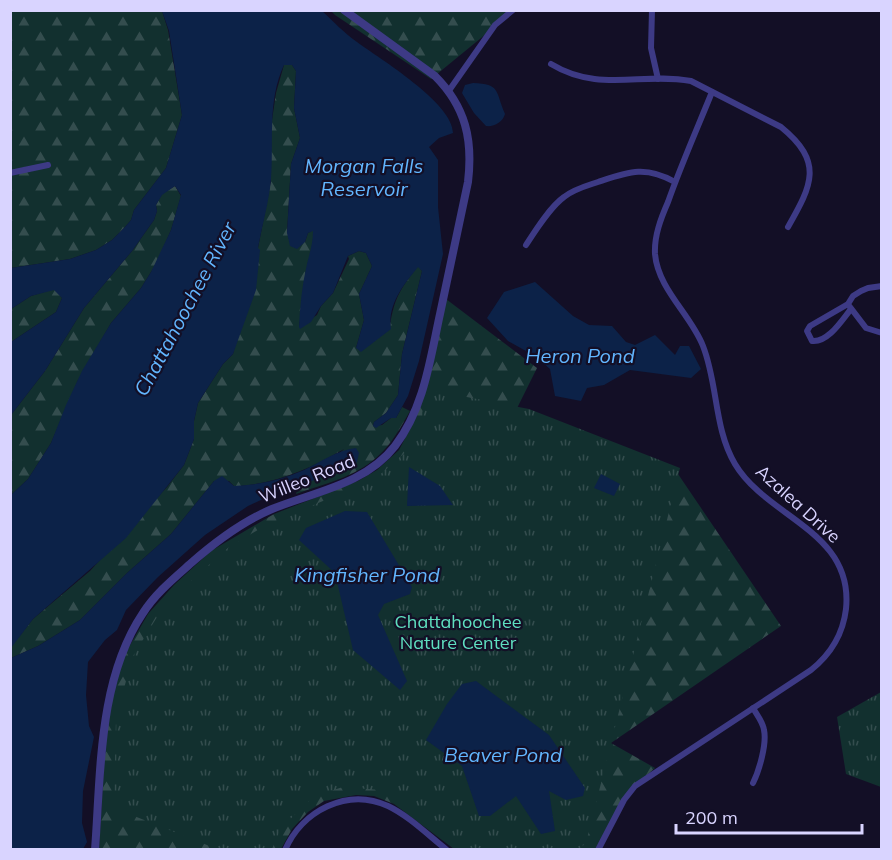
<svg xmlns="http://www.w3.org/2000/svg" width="892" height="860" viewBox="0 0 892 860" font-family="Mulish,sans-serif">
<defs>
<pattern id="forest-firs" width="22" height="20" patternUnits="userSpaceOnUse" patternTransform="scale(1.5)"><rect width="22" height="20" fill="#12302f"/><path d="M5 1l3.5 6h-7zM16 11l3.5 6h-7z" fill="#344d4e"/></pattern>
<pattern id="park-tufts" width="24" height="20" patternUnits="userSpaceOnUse" patternTransform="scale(1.5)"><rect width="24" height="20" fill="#12302f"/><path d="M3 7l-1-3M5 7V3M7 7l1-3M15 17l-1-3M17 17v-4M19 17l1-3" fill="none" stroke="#344d4e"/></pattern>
</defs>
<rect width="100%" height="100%" fill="#130f26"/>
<g fill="url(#forest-firs)">
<path d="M10,11h152l6,19 14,85 -16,53 -32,42 -3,10 -6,7 -13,13 -16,10 -26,9 -59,9z"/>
<path d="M331,11h183l-83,68 -96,-64z"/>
<path d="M284,65h8l4,6 -2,37 6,30 -9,26 -4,69 18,9 3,-9 5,-3v17l-5,15 -9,65 18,-12 4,-9 12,-13 16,-34 -1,-3 11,-5 7,2 6,13 -13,28 5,26 -8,28 34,-22c4,-28 11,-38 28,-60l4,5 -20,83 -4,41 -12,18 -12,9 -1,4 9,-1 9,-7h5l6,-11 8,4c-9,16 -19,34 -33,46 -22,20 -53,27 -81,37l3,-10 15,-5 30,-30c-34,20 -71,36 -110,37l-5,-5h-15l-43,53 -44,39 -47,47 -42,26 -27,12 -1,-10 23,-29 57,-48 77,-84 17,-22 10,-26v-18l4,-18 25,-39 10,-10 25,-106 13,-67v-54l5,-34z"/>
<path d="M175,186l6,10 -10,34 -15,34 -15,24 -30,35 -33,57 -27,63 -23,36 -17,16v-80l34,-44 39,-63 48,-57 22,-31 3,-9 -1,-6 6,-11z"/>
<path d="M54,289l8,9 -6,14 -45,30v-33l20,-13z"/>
<path d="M442,296l95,72 -138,277 279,-171 103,152 -170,117 44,25 -28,25 -23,46 -9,10h-141l-60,-45 -20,-8 -18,-1 -32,6 -16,11 -16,17 -11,20 -182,1 9,-157 21,-46 19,-33 26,-29 37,-34 63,-37 84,-33 19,-11 22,-20 12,-23z"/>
</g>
<g fill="url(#park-tufts)">
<path d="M430,390l99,19 151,59 -94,375 -7,6h-114l-63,-47 -22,-12 -37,-3 -29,9 -33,32 -9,21h-55l-103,-41 2,-91 17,-61 32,-52 64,-57 37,-22 109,-46 34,-30z"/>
<path d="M881,692v95l-35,-13 -9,-57z"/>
</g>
<g fill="#0c2248">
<path d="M162,11h160c11,10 22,22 35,31 23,17 96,61 96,91l-14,5 -10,9 9,13v47l5,47 -24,107 -11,35 -12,22h-5l-15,10 -3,-2 1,-4 12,-9 12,-18 4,-41 20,-83 -4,-4c-14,17 -31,38 -27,62l-30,23 -5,-4 8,-28 -5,-26 13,-28 -6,-13 -7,-2 -11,5 -15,37 -12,13 -10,16 -11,7 -1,-2c1,-21 3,-42 8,-63 3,-12 6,-21 6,-33l-5,2 -3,9 -8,7 -7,-3 -3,-13 3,-52 1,-17 9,-26 -6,-30 2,-37 -4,-6h-8c-17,36 -10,77 -13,114 -2,23 -9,46 -13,69l2,2 -4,40 -23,64 -10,10 -25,39 -4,18v18l-10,26 -58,73 -93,81 -22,29v-153l17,-16 23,-36 15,-38 16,-34 29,-48 30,-35 10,-16 20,-42 10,-35 -6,-9 -13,9 -6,10 1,6 -3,9 -22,31 -48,57 -39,63 -34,44v-73l45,-30 6,-14 -8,-8 -23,6 -20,13v-41l59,-9 26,-9 16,-10 13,-13 6,-7 3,-10 32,-42 16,-53 -13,-84z"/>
<path d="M473,83c28,1 22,8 32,31 -2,8 -11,13 -19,12l-12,-13 -12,-20 3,-8z"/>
<path d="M535,282l38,34 16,9 23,1 14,16 9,3 20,-10 20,20 5,-9h9l12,23 -10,9 -61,-8 -26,15 -17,3 -6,13 -26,-5 -5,-27 -15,-13 -27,-15 -21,-23 17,-26z"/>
<path d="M356,448l3,5 -2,9 -9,7 -70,23 -30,14 -43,29 -47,42 -32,33 -9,20 -12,10 -17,22 -2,33 3,31 5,11 -11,54 -1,32 5,19 -4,7h-72v-191l27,-12 42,-26 47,-47 44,-39 43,-53 8,-5 12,10c24,-1 47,-6 70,-16 17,-8 33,-20 52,-22z"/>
<path d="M409,467l31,19 13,19 -46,1z"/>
<path d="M601,474l19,10 -6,12 -20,-8z"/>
<path d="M345,511l22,1 45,75 -2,7 -26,10 -6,11 29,66 -7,9 -47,-40 -18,-77 -36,-33 7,-12z"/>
<path d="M476,681l73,54 36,53 -2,8 -17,4 -17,-9 6,40 -14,3 -25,-38 -26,20h-11l-17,-50 -36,-26 21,-36 15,-20z"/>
</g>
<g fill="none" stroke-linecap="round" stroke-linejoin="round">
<g stroke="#3d3a85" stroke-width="6">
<path d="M652,10l-1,38 7,31"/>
<path d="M551,64c48,29 90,8 140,17l90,46c43,35 31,58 7,100"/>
<path d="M448,92l47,-67 18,-15"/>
<path d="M10,173l38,-8"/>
<path d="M526,245c9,-14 24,-38 38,-48 10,-8 22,-11 34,-15 30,-10 47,-17 77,0"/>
<path d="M850,307l16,21 16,5"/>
<path d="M851,309c-9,11 -23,34 -39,32l-5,-10 3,-5 38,-22 5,-8 8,-5 7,-3 14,-2"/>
<path d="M753,708c4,7 10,14 11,22 3,14 -5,41 -11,53"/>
<path d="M285,850c17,-39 62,-63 103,-44 21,10 40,29 59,44"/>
<path d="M598,850l26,-50 11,-14 176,-116c20,-16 32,-36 35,-61 8,-78 -79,-91 -111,-145 -21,-35 -17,-80 -32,-118 -12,-31 -45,-57 -48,-92 -1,-18 6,-36 13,-52 13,-37 29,-73 44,-110"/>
</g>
<path stroke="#3d3a85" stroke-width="8" d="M95,850c6,-78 3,-170 48,-237 12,-19 30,-34 47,-49 25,-22 51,-42 82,-55 42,-17 94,-25 123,-63 29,-38 35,-86 45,-132 9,-44 19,-88 28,-132 5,-42 -2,-75 -33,-106l-91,-66"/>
</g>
<g text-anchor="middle" stroke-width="4.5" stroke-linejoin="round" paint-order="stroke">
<g font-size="18" fill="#d9d4ff" stroke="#130f26">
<text transform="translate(307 479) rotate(-22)" y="6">Willeo Road</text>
<text transform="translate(798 504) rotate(42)" y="6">Azalea Drive</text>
</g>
<g font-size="18" fill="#5fe0c0" stroke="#130f26">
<text x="458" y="628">Chattahoochee<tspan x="458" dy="21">Nature Center</tspan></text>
</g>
<g font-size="20" font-style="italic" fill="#62b6ff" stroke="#130f26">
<text x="364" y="173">Morgan Falls<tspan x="364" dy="23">Reservoir</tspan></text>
<text transform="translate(185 309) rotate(-62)" y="7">Chattahoochee River</text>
<text x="580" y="363">Heron Pond</text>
<text x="367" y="582">Kingfisher Pond</text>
<text x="503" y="762">Beaver Pond</text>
</g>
</g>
<rect width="892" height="860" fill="none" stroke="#d9d4ff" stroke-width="24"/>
<path d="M676 824v9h186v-9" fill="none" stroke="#d9d4ff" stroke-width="3"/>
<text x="685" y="824" font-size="18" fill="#d9d4ff" stroke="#130f26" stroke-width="4.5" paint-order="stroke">200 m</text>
</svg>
